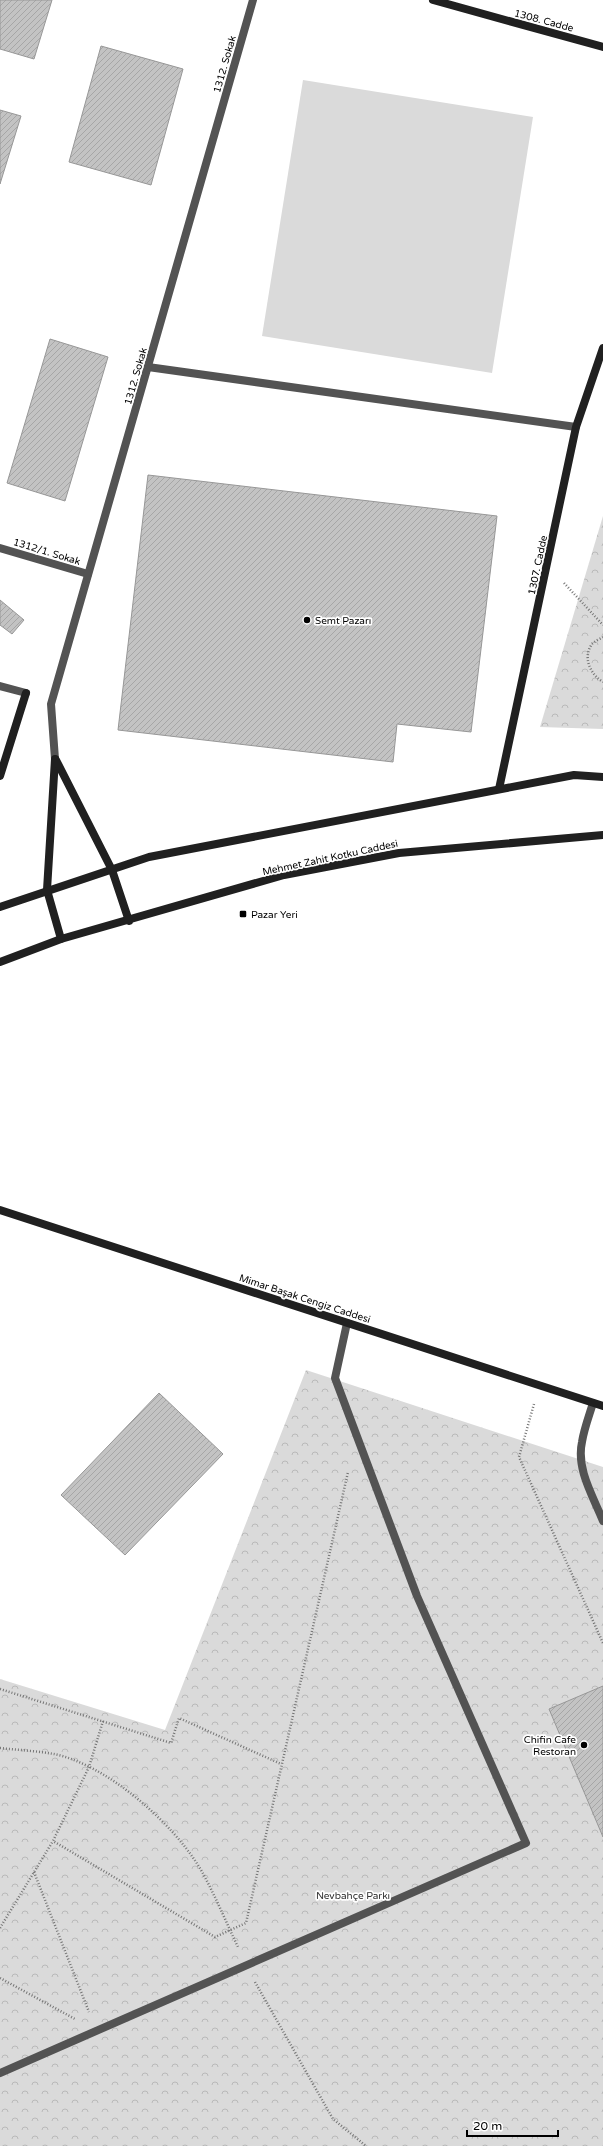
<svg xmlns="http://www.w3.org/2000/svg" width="603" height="2146" viewBox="0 0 603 2146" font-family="'Varela Round',sans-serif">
<defs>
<pattern id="park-crowns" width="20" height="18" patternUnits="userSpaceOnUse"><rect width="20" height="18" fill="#dadada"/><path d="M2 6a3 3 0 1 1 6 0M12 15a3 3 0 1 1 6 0" fill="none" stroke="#b9b9b9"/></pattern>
<pattern id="building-hatch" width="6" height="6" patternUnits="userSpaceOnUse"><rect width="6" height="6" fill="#c3c3c3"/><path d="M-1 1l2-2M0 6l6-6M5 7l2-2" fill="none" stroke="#a6a6a6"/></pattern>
</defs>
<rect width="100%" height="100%" fill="#fff"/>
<path fill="#dadada" d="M303,80l230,37 -41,256 -230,-37z"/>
<g fill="url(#park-crowns)">
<path d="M603,516v213l-63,-2z"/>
<path d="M306,1370l297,97v679h-603v-467l165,51z"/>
</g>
<g fill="url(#building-hatch)" stroke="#979797">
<path d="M0,0h52l-18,59 -34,-10z"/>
<path d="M101,46l82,23 -32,116 -82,-23z"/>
<path d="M0,110l21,6 -21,68z"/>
<path d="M50,339l58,18 -43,144 -58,-18z"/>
<path d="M148,475l349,41 -26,216 -74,-8 -4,38 -275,-32z"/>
<path d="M0,600l24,20 -12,14 -12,-9z"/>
<path d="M159,1393l64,61 -98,101 -64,-60z"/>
<path d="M603,1686v151l-54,-128z"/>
</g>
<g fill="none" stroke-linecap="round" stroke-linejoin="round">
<g stroke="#757575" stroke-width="2.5" stroke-dasharray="1 2" stroke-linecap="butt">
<path d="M564,583l39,42"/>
<path d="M603,637c-3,2 -8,4 -11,7 -10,14 -1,31 11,38"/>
<path d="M534,1404l-15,53 84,186"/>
<path d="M0,1689l171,54 8,-25 102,46"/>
<path d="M103,1721l-14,46 -36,74 162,96 31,-14 102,-451"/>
<path d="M0,1748c18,2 37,3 54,6 54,11 120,70 147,116 14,25 25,52 37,77"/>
<path d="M34,1872l55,140"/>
<path d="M0,1928l53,-87"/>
<path d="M0,1978l75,41"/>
<path d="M255,1982l78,137 33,27"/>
</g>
<path stroke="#535353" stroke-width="8" d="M593,1403c-4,13 -9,26 -11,39 -6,27 11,54 21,79"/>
<g stroke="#535353" stroke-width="8">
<path d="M148,367l428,60"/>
<path d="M0,548l88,26"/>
<path d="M0,686l26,7"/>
<path d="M55,759l-4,-55 202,-704"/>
<path d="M0,2073l526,-230 -109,-247 -82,-218 12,-55"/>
</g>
<g stroke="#202020" stroke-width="8">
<path d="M433,0l170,47"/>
<path d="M55,759l-8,131 14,49"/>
<path d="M56,760l56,110 17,51"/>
<path d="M0,776l26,-83"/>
<path d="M499,789l77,-362 27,-79"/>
<path d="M0,907l149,-50 425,-82 29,2"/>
<path d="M0,962l61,-23 223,-64 115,-22 204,-18"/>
<path d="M0,1210l603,196"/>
</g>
</g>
<g fill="#000" stroke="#fff" stroke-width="1.5">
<circle cx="307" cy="620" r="4"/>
<rect x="239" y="910" width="8" height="8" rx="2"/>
<circle cx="584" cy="1745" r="4"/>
</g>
<g text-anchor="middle" stroke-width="3.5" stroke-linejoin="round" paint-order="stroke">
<g font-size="10" fill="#000" stroke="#fff">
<text transform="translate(544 20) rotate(15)" y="4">1308. Cadde</text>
<text transform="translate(224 64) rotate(-74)" y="4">1312. Sokak</text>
<text transform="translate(135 376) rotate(-74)" y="4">1312. Sokak</text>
<text transform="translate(47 551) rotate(17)" y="4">1312/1. Sokak</text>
<text transform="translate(537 565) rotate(-78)" y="4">1307. Cadde</text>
<text transform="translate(330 857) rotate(-12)" y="4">Mehmet Zahit Kotku Caddesi</text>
<text transform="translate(305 1298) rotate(18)" y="4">Mimar Başak Cengiz Caddesi</text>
</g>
<g font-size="10" fill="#000" stroke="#fff" text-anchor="start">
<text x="315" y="624">Semt Pazarı</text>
<text x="251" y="918">Pazar Yeri</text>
<text x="576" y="1743" text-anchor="end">Chifin Cafe<tspan x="576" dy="12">Restoran</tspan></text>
</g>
<g font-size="10" fill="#313131" stroke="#fff">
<text x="353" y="1899">Nevbahçe Parkı</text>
</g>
</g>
<path d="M467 2130v6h91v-6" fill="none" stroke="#000000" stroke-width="2"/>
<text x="473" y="2130" font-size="12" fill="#000000" stroke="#ffffff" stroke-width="3" paint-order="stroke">20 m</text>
</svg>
